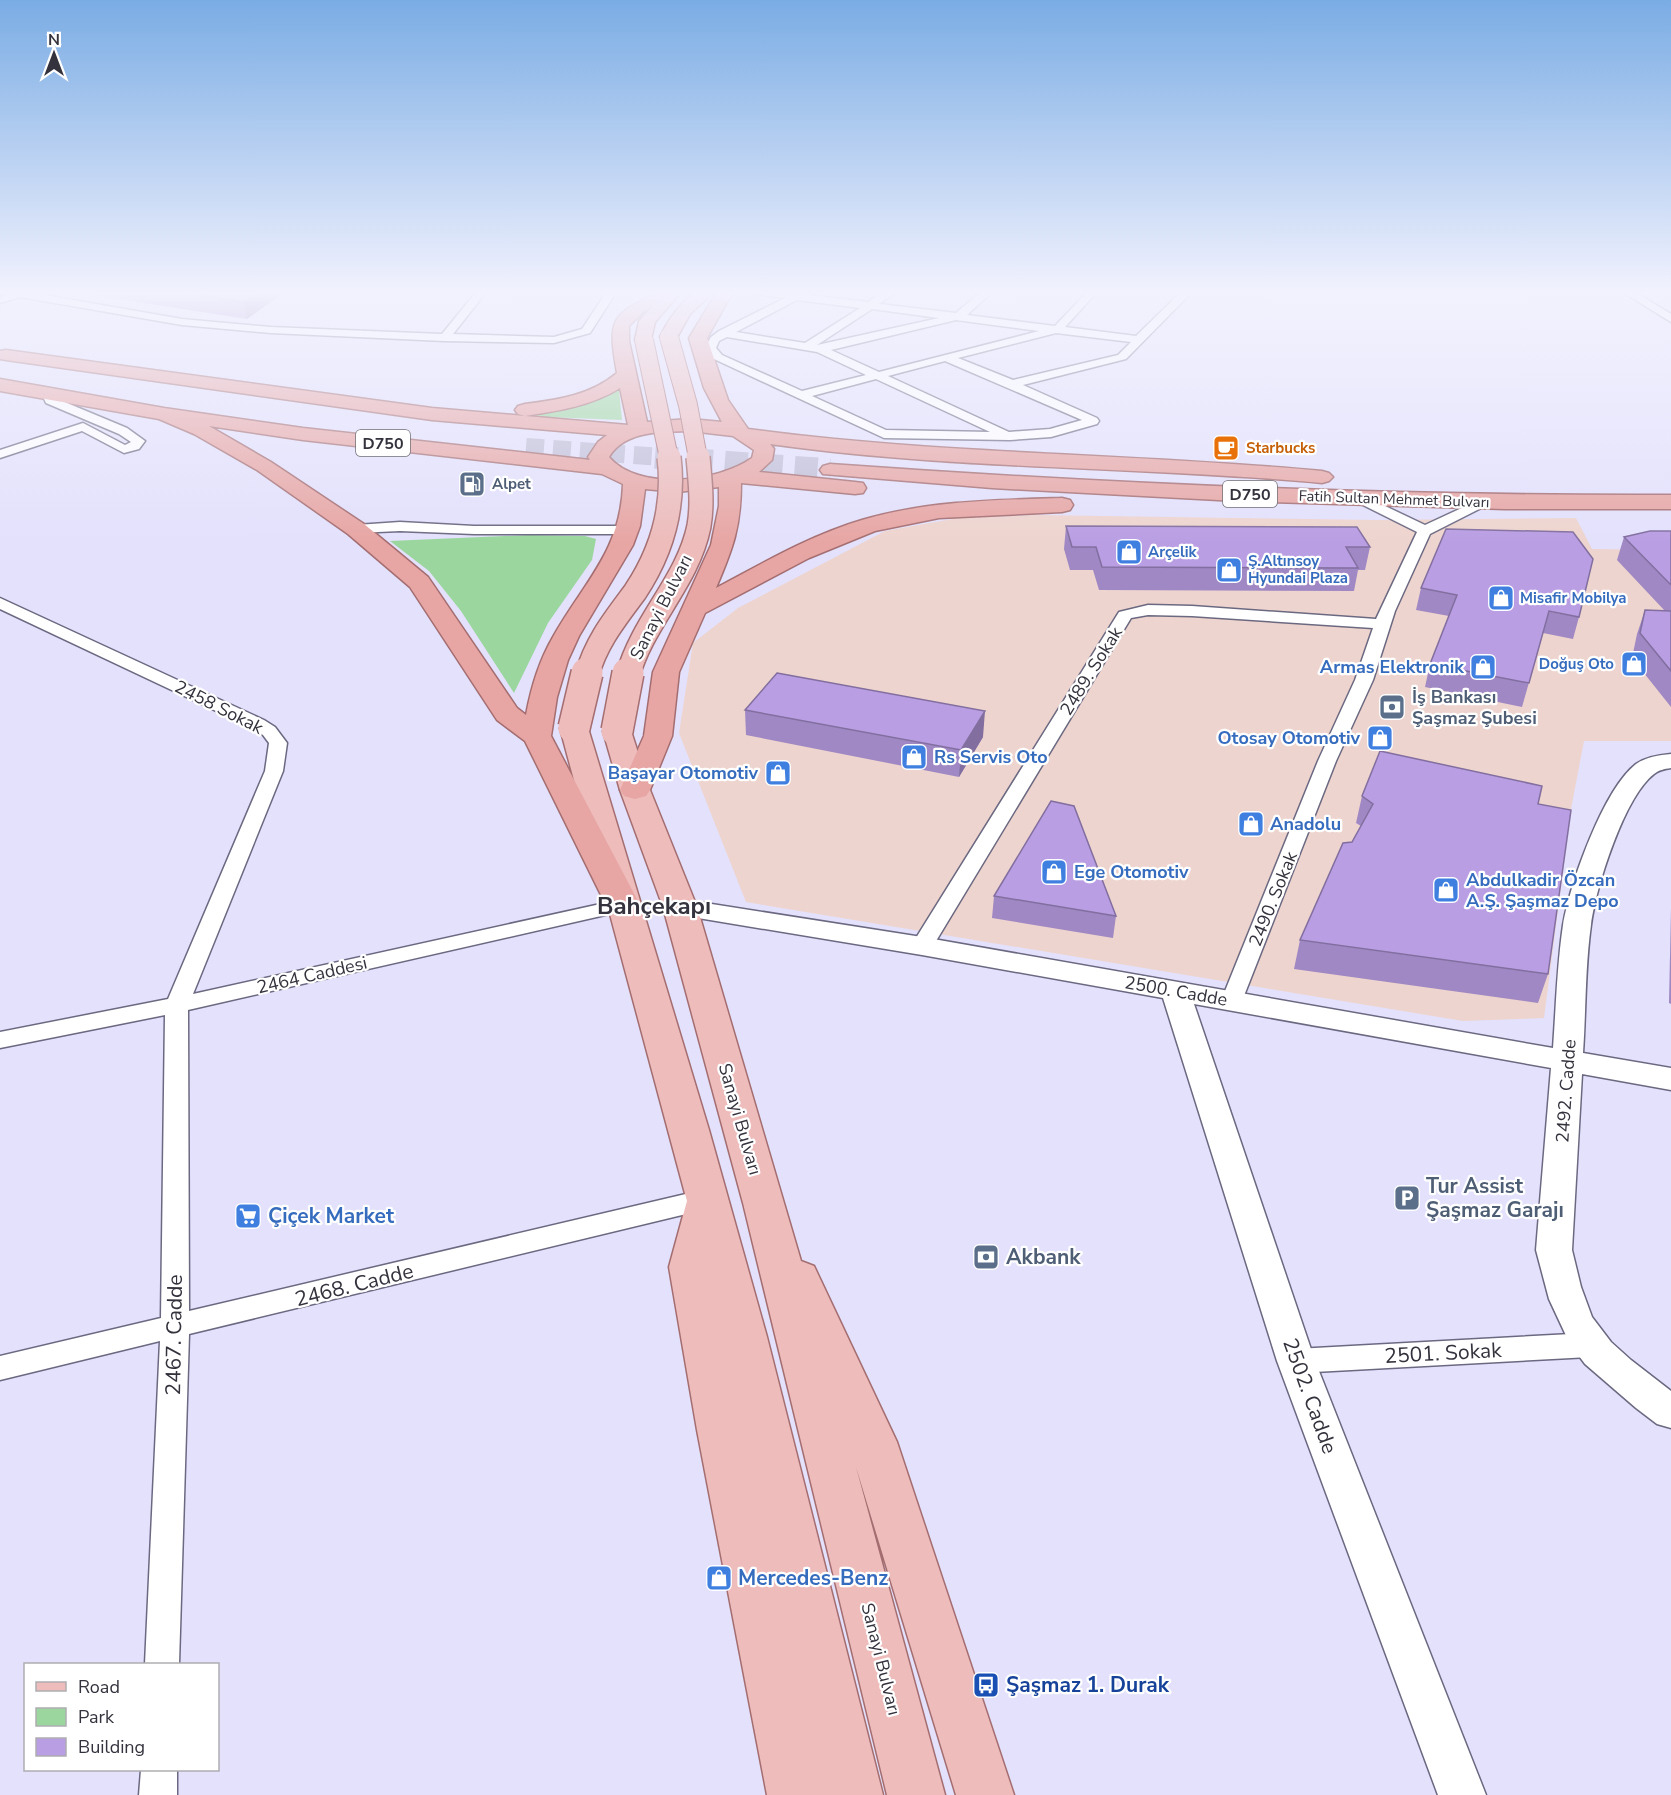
<svg xmlns="http://www.w3.org/2000/svg" width="1671" height="1795" viewBox="0 0 1671 1795" font-family="'Nunito Sans',sans-serif">
<rect width="100%" height="100%" fill="#e3e1fc"/>
<path fill="#eed4ce" d="M1037,515l341,5 198,-2 16,31 79,1v191h-87l-13,68 -27,209 -81,3 -717,-119 -67,-169 14,-90 45,-35 147,-77 73,-13z"/>
<g fill="#9bd69e">
<path d="M619,390l3,30 -99,-4 70,-14z"/>
<path d="M529,535l56,1 11,3 -4,21 -44,63 -34,70 -53,-82 -32,-40 -39,-30z"/>
</g>
<g fill="none" stroke-linecap="round" stroke-linejoin="round">
<path stroke="#c0bed6" stroke-width="18" stroke-dasharray="18 9" stroke-linecap="butt" d="M526,447l149,11"/>
<path stroke="#c0bed6" stroke-width="23" stroke-dasharray="23 12" stroke-linecap="butt" d="M655,457l175,13"/>
<defs>
<g id="minor">
<path d="M19,291h15l-1,2 149,26 89,8 171,7 35,-43h10l-34,43 101,3 28,-8 25,-38h10l-27,42 -36,10 -110,-2 -173,-8 -89,-8 -162,-28 -20,6v-6z"/>
<path d="M728,291h17l-22,7 -5,-3z"/>
<path d="M749,291l45,2 17,-2 -4,4 61,7 17,-11h12l-18,13 77,9 26,-22h11l-26,24 88,11 33,-35h10l-33,36 71,9 46,-45h11l-67,68 -103,26 74,33 2,3 -2,3 -46,13 -41,3 -126,-2 -170,-79 -10,-10 7,-12 8,-6 66,-33 -31,-4zM797,300l63,8 -55,35 -69,-11zM872,309l67,9 -122,27zM956,320l83,11 -160,41 -48,-22zM1056,333l75,9 -13,13 -105,25 -55,-22zM727,337l90,15 49,23 -64,16 -80,-36 -6,-7 3,-7zM945,361l137,59 -32,9 -41,3 -121,-56zM876,379l114,53 -104,-2 -74,-34z"/>
<path d="M1621,291h12l38,23v8z"/>
<path d="M47,388l4,1 4,9 72,30 18,13 -6,8 -15,4 -42,-22 -82,27v-8l83,-27 42,22 6,-3 -12,-8 -73,-31 -5,-11z"/>
<path d="M1364,496l61,29 54,-25h10l2,3 -61,31 -35,77 -22,69 -37,81 -96,245 -8,2 -8,-2 -3,-5 97,-240 37,-81 18,-52 -181,-12 -44,-1 -17,3 -198,328 -3,5 -8,2 -8,-2 -3,-5 208,-334 29,-7 44,1 184,13 41,-87 -58,-29 -2,-3z"/>
<path d="M400,522l74,4h156l7,4 -7,4h-156l-74,-3 -44,2 -7,-4 7,-4z"/>
<path d="M0,598l264,122 11,7 12,16 -4,28 -90,223 430,-95 7,2 4,4 -4,4 -7,2 -435,99 1,301 518,-122 9,3 4,7 -4,7 -9,3 -518,125 -10,330h-34l15,-323 -160,39v-24l161,-38 4,-303 -165,33v-16l168,-33 97,-228 4,-28 -6,-8 -11,-7 -252,-119z"/>
<path d="M1590,1333l10,4 5,8 -5,8 -10,4 -294,16 -10,-3 -5,-9 5,-9 10,-3z"/>
<path d="M141,1770h36v25h-38z"/>
</g>
<path id="tertiary" d="M1671,754v14c-7,1 -12,2 -17,6 -30,23 -58,113 -63,151 -6,42 -5,86 -8,128l88,15v22l-89,-16 -10,176 9,37 11,30 19,25 20,18 40,31v37l-14,-4 -21,-16 -51,-44 -15,-20 -21,-45 -13,-49 15,-182 -357,-64 121,357 171,434h-48l-161,-434 -114,-363 -241,-43 -242,-40 -10,-2 -4,-6 4,-6 10,-2 242,38 631,111c3,-41 4,-83 10,-123 7,-41 40,-135 73,-161 10,-7 23,-9 35,-10z"/>
<g id="primary">
<path d="M666,291h16l-27,31 -5,22h-12l-3,-4 4,-19z"/>
<path d="M697,291h18l-25,23 -15,27h-12l-3,-4c9,-19 20,-34 37,-46z"/>
<path d="M574,720l10,2 4,6 121,402 58,207 116,458h-116l-70,-365 -28,-163 18,-66 -127,-473 4,-6z"/>
<path d="M617,723l10,2 4,6 19,59 47,117 104,354 13,5 83,176 117,353h-58l-100,-328 89,328h-58l-144,-592 -80,-296 -43,-117 -17,-59 4,-6z"/>
</g>
<g id="trunk">
<path d="M661,291l18,1 -36,20 -14,14v15l18,81 43,-3 32,3 -18,-34 -15,-50 28,-46 8,-1 6,4 -24,43 21,62 20,29c190,26 383,24 574,42l7,2 4,4 -4,4 -7,2c-184,-17 -369,-13 -552,-39l4,5 -2,11 -13,12 96,10 8,1 3,5 -3,5 -8,1 -114,-11c0,44 -8,65 -25,105 47,-25 95,-53 146,-68 65,-19 132,-20 200,-22l8,2 3,5 -3,5 -8,2 -123,6 -64,13 -66,27 -104,55 -26,59 -7,64 -22,54 -4,6 -11,3 -11,-3 -4,-6 24,-54 9,-64 58,-127 8,-39v-19l-41,5 -33,-3 -5,37 -7,19 -54,91 -11,24 -11,37 -6,39 89,169 -5,7 -12,3 -12,-3 -5,-7 -81,-164 -28,-21 -87,-133 -62,-53 -91,-64 -63,-36 -35,-15 -159,-28v-12l164,29 139,20 287,32 -2,-3 10,-15 9,-7 -175,-15 -426,-60 -6,-1v-8l6,-1 426,58 196,17 -8,-37c-29,18 -62,23 -95,28l-7,-2 -3,-4 3,-4 7,-2c33,-4 66,-9 92,-31 -10,-56 -6,-58 44,-82zM209,426l94,14 299,34 21,10c-2,67 -39,98 -70,153 -14,24 -22,51 -27,78l-9,-7 -89,-131 -64,-53 -93,-62zM690,431l43,5 21,14 -2,8c-34,24 -113,34 -143,-1 16,-27 53,-25 81,-26z"/>
<path d="M830,464c280,20 560,32 841,31v14h-166l-268,-8 -245,-13 -169,-14 -3,-4 3,-4z"/>
</g>
</defs>
<use href="#minor" stroke="#6b6981" stroke-width="3"/>
<use href="#tertiary" stroke="#6b6981" stroke-width="3"/>
<use href="#primary" stroke="#a46e71" stroke-width="3"/>
<use href="#trunk" stroke="#a46e71" stroke-width="3"/>
<use href="#minor" fill="#fff" fill-rule="evenodd"/>
<use href="#tertiary" fill="#fff" fill-rule="evenodd"/>
<use href="#primary" fill="#edbcbb" fill-rule="evenodd"/>
<use href="#trunk" fill="#e7a6a4" fill-rule="evenodd"/>
<defs>
<g id="primary-bridge-far2">
<path d="M669,337l19,68 10,53"/>
<path d="M644,340l25,118"/>
</g>
<g id="primary-bridge-far1">
<path d="M587,675c9,-33 28,-56 48,-83 28,-42 40,-86 34,-135"/>
<path d="M628,675c15,-54 60,-94 71,-149 4,-23 1,-46 -1,-69"/>
</g>
<g id="primary-bridge">
<path d="M574,728l13,-55"/>
<path d="M617,731l11,-58"/>
</g>
</defs>
<use href="#primary-bridge-far2" stroke="#a46e71" stroke-width="20" stroke-linecap="butt"/>
<use href="#primary-bridge-far1" stroke="#a46e71" stroke-width="26" stroke-linecap="butt"/>
<use href="#primary-bridge" stroke="#a46e71" stroke-width="34" stroke-linecap="butt"/>
<use href="#primary-bridge-far2" stroke="#edbcbb" stroke-width="18"/>
<use href="#primary-bridge-far1" stroke="#edbcbb" stroke-width="23"/>
<use href="#primary-bridge" stroke="#edbcbb" stroke-width="31"/>
</g>
<g fill="#9f88c3">
<path d="M85,291h201l-39,28 -161,-25z"/>
<path d="M1066,526l304,21 -5,23h-7l-4,21 -255,-1 -6,-20h-23l-6,-21z"/>
<path d="M1671,531v176l-39,-49 5,-24 8,-24 20,1 -48,-51 7,-23z"/>
<path d="M1421,588l158,29 -6,22 -30,-6 -21,74 -97,-20 5,-23 19,-48 -33,-6z"/>
<path d="M745,710l238,27 -24,40 -213,-42z"/>
<path d="M1362,796l176,8 10,170 -10,29 -244,-34 6,-29 61,-114 -5,-3z"/>
<path d="M994,896l122,20 -3,22 -121,-20z"/>
<path d="M1671,908v96l-2,-1z"/>
</g>
<g fill="#826f9f">
<path d="M259,291h27l-39,28 -3,-17z"/>
<path d="M985,711l-2,26 -24,40 2,-27z"/>
</g>
<g fill="#b99ee3" stroke="#826f9f" stroke-width="1.5">
<path d="M171,291h88l-15,11z"/>
<path d="M1066,526l291,1 13,20h-24l12,21 -256,-1 -6,-20h-24z"/>
<path d="M1446,529l127,3 20,27 -14,58 -30,-6 -20,72 -99,-19 27,-69 -36,-7z"/>
<path d="M1650,531h21v54l-47,-48z"/>
<path d="M1645,610l26,1v60l-31,-38z"/>
<path d="M777,673l208,38 -24,39 -216,-40z"/>
<path d="M1380,751l162,35 -4,18 33,6 -23,164 -248,-34 43,-97 9,-1 21,-38 -11,-8z"/>
<path d="M1051,801l23,5 42,110 -122,-20z"/>
</g>
<linearGradient id="sky" x2="0" y2="1"><stop stop-color="#7aace4"/><stop offset="0.54" stop-color="#f2f2fe"/><stop offset="1" stop-color="#f2f2fe" stop-opacity="0"/></linearGradient>
<rect width="1671" height="542" fill="url(#sky)"/>
<defs>
<symbol id="cafe-square" viewBox="-11 -11 22 22"><rect x="-9" y="-9" width="18" height="18" rx="4" fill="#e8710a" stroke="#fff"/><path d="M-5.5-4.5H6V0H3Q3 3.5 0 3.5H-2.5Q-5.5 3.5-5.5 0ZM3-3.2v2h1.7v-2ZM-6 4.5H4V6H-6Z" fill="#fff"/></symbol>
<symbol id="fuel-square" viewBox="-11 -11 22 22"><rect x="-9" y="-9" width="18" height="18" rx="4" fill="#5c6f8a" stroke="#fff"/><path d="M-5.5-6h7V0h2V4h1.3V-2.5L3-4.5l.8-.8L6-3V5H2.5V1h-1V6h-7ZM-4.2-4.7v3.2H.2V-4.7Z" fill="#fff"/></symbol>
<symbol id="shop-square" viewBox="-11 -11 22 22"><rect x="-9" y="-9" width="18" height="18" rx="4" fill="#3f7fe0" stroke="#fff"/><path d="M-5-2.5h2.3a2.7 3.5 0 0 1 5.4 0H5L5.5 6h-11ZM-1.5-2.5h3a1.5 2.3 0 0 0-3 0Z" fill="#fff"/></symbol>
<symbol id="bank-square" viewBox="-11 -11 22 22"><rect x="-9" y="-9" width="18" height="18" rx="4" fill="#5c6f8a" stroke="#fff"/><path d="M-6-4H6V4H-6ZM0-2.3a2.3 2.3 0 1 0 0 4.6a2.3 2.3 0 1 0 0-4.6Z" fill="#fff"/></symbol>
<symbol id="parking-square" viewBox="-11 -11 22 22"><rect x="-9" y="-9" width="18" height="18" rx="4" fill="#5c6f8a" stroke="#fff"/><path d="M-3.5-5.5H1a3.5 3.5 0 0 1 0 7H-1V5.5H-3.5ZM-1-3.4V-.6H.8a1.4 1.4 0 0 0 0-2.8Z" fill="#fff"/></symbol>
<symbol id="supermarket-square" viewBox="-11 -11 22 22"><rect x="-9" y="-9" width="18" height="18" rx="4" fill="#3f7fe0" stroke="#fff"/><path d="M-6-5.5h2.5l.6 2H6L4.5 2H-2.5L-4.4-4H-6ZM-1.5 3.2a1.3 1.3 0 1 0 .1 0ZM3 3.2a1.3 1.3 0 1 0 .1 0Z" fill="#fff"/></symbol>
<symbol id="bus-square" viewBox="-11 -11 22 22"><rect x="-9" y="-9" width="18" height="18" rx="4" fill="#1a4fb4" stroke="#fff"/><path d="M-5-6H5V4H4V6H2V4H-2V6H-4V4H-5ZM-3.5-4V0h7V-4ZM-3.5 1.2v1.5H-2V1.2ZM2 1.2v1.5H3.5V1.2Z" fill="#fff"/></symbol>
</defs>
<g fill-rule="evenodd">
<use href="#cafe-square" x="1211" y="433" width="30" height="30"/>
<use href="#fuel-square" x="457" y="469" width="30" height="30"/>
<use href="#shop-square" x="1114" y="537" width="30" height="30"/>
<use href="#shop-square" x="1214" y="555" width="30" height="30"/>
<use href="#shop-square" x="1486" y="583" width="30" height="30"/>
<use href="#shop-square" x="1619" y="649" width="30" height="30"/>
<use href="#shop-square" x="1468" y="652" width="30" height="30"/>
<use href="#bank-square" x="1377" y="692" width="30" height="30"/>
<use href="#shop-square" x="1365" y="723" width="30" height="30"/>
<use href="#shop-square" x="899" y="742" width="30" height="30"/>
<use href="#shop-square" x="763" y="758" width="30" height="30"/>
<use href="#shop-square" x="1236" y="809" width="30" height="30"/>
<use href="#shop-square" x="1039" y="857" width="30" height="30"/>
<use href="#shop-square" x="1431" y="875" width="30" height="30"/>
<use href="#parking-square" x="1392" y="1183" width="30" height="30"/>
<use href="#supermarket-square" x="233" y="1201" width="30" height="30"/>
<use href="#bank-square" x="971" y="1242" width="30" height="30"/>
<use href="#shop-square" x="704" y="1563" width="30" height="30"/>
<use href="#bus-square" x="971" y="1670" width="30" height="30"/>
</g>
<g text-anchor="middle" stroke-width="4.5" stroke-linejoin="round" paint-order="stroke">
<g font-size="15" font-weight="bold" fill="#c56008" stroke="#fff" text-anchor="start">
<text x="1246" y="453">Starbucks</text>
</g>
<g font-size="15" font-weight="bold" fill="#4e5e75" stroke="#fff" text-anchor="start">
<text x="492" y="489">Alpet</text>
</g>
<g font-size="15" fill="#34323d" stroke="#fff">
<text transform="translate(1394 499) rotate(2)" y="5">Fatih Sultan Mehmet Bulvarı</text>
</g>
<g font-size="15" font-weight="bold" fill="#366cbe" stroke="#fff" text-anchor="start">
<text x="1148" y="557">Arçelik</text>
<text x="1248" y="566">Ş.Altınsoy<tspan x="1248" dy="17">Hyundai Plaza</tspan></text>
<text x="1520" y="603">Misafir Mobilya</text>
<text x="1614" y="669" text-anchor="end">Doğuş Oto</text>
</g>
<g fill="#fff" stroke="#717077" stroke-width="1.5">
<rect x="356" y="430" width="54" height="26" rx="4.5"/>
<rect x="1223" y="481" width="54" height="26" rx="4.5"/>
</g>
<g font-size="16" font-weight="bold" fill="#34323d">
<text x="383" y="449">D750</text>
<text x="1250" y="500">D750</text>
</g>
<g font-size="18" fill="#34323d" stroke="#fff">
<text transform="translate(661 607) rotate(-63)" y="6">Sanayi Bulvarı</text>
<text transform="translate(1091 671) rotate(-58)" y="6">2489. Sokak</text>
<text transform="translate(219 707) rotate(27)" y="6">2458 Sokak</text>
<text transform="translate(1273 899) rotate(-68)" y="6">2490. Sokak</text>
<text transform="translate(312 975) rotate(-13)" y="6">2464 Caddesi</text>
<text transform="translate(1176 991) rotate(10)" y="6">2500. Cadde</text>
<text transform="translate(1566 1091) rotate(-86)" y="6">2492. Cadde</text>
<text transform="translate(740 1119) rotate(74)" y="6">Sanayi Bulvarı</text>
<text transform="translate(881 1659) rotate(76)" y="6">Sanayi Bulvarı</text>
</g>
<g font-size="18" font-weight="bold" fill="#366cbe" stroke="#fff" text-anchor="start">
<text x="1464" y="673" text-anchor="end">Armas Elektronik</text>
<text x="1360" y="744" text-anchor="end">Otosay Otomotiv</text>
<text x="934" y="763">Rs Servis Oto</text>
<text x="758" y="779" text-anchor="end">Başayar Otomotiv</text>
<text x="1270" y="830">Anadolu</text>
<text x="1074" y="878">Ege Otomotiv</text>
<text x="1466" y="886">Abdulkadir Özcan<tspan x="1466" dy="21">A.Ş. Şaşmaz Depo</tspan></text>
</g>
<g font-size="18" font-weight="bold" fill="#4e5e75" stroke="#fff" text-anchor="start">
<text x="1412" y="703">İş Bankası<tspan x="1412" dy="21">Şaşmaz Şubesi</tspan></text>
</g>
<g font-size="21" font-weight="bold" fill="#4e5e75" stroke="#fff" text-anchor="start">
<text x="1426" y="1193">Tur Assist<tspan x="1426" dy="24">Şaşmaz Garajı</tspan></text>
<text x="1006" y="1264">Akbank</text>
</g>
<g font-size="21" font-weight="bold" fill="#366cbe" stroke="#fff" text-anchor="start">
<text x="268" y="1223">Çiçek Market</text>
<text x="738" y="1585">Mercedes-Benz</text>
</g>
<g font-size="21" fill="#34323d" stroke="#fff">
<text transform="translate(354 1285) rotate(-14)" y="7">2468. Cadde</text>
<text transform="translate(174 1335) rotate(-89)" y="7">2467. Cadde</text>
<text transform="translate(1443 1353) rotate(-3)" y="7">2501. Sokak</text>
<text transform="translate(1310 1396) rotate(70)" y="7">2502. Cadde</text>
</g>
<g font-size="21" font-weight="bold" fill="#164399" stroke="#fff" text-anchor="start">
<text x="1006" y="1692">Şaşmaz 1. Durak</text>
</g>
<g font-size="24" font-weight="bold" fill="#34323d" stroke="#fff">
<text x="654" y="914">Bahçekapı</text>
</g>
</g>
<rect x="24" y="1663" width="195" height="108" fill="#ffffff" stroke="#aeadb1" stroke-width="1.5"/>
<rect x="36" y="1682" width="30" height="9" fill="#edbcbb" stroke="#aeadb1" stroke-width="1.5"/>
<text x="78" y="1693" font-size="18" fill="#34323d">Road</text>
<rect x="36" y="1708" width="30" height="18" fill="#9bd69e" stroke="#aeadb1" stroke-width="1.5"/>
<text x="78" y="1723" font-size="18" fill="#34323d">Park</text>
<rect x="36" y="1738" width="30" height="18" fill="#b99ee3" stroke="#aeadb1" stroke-width="1.5"/>
<text x="78" y="1753" font-size="18" fill="#34323d">Building</text>
<g transform="translate(54 54)" stroke="#ffffff" stroke-width="4.5" paint-order="stroke">
<path d="M0-4.5L10 22L0 15L-10 22Z" fill="#34323d"/>
<text y="-9" font-size="16" font-weight="bold" text-anchor="middle" fill="#34323d">N</text>
</g>
</svg>
